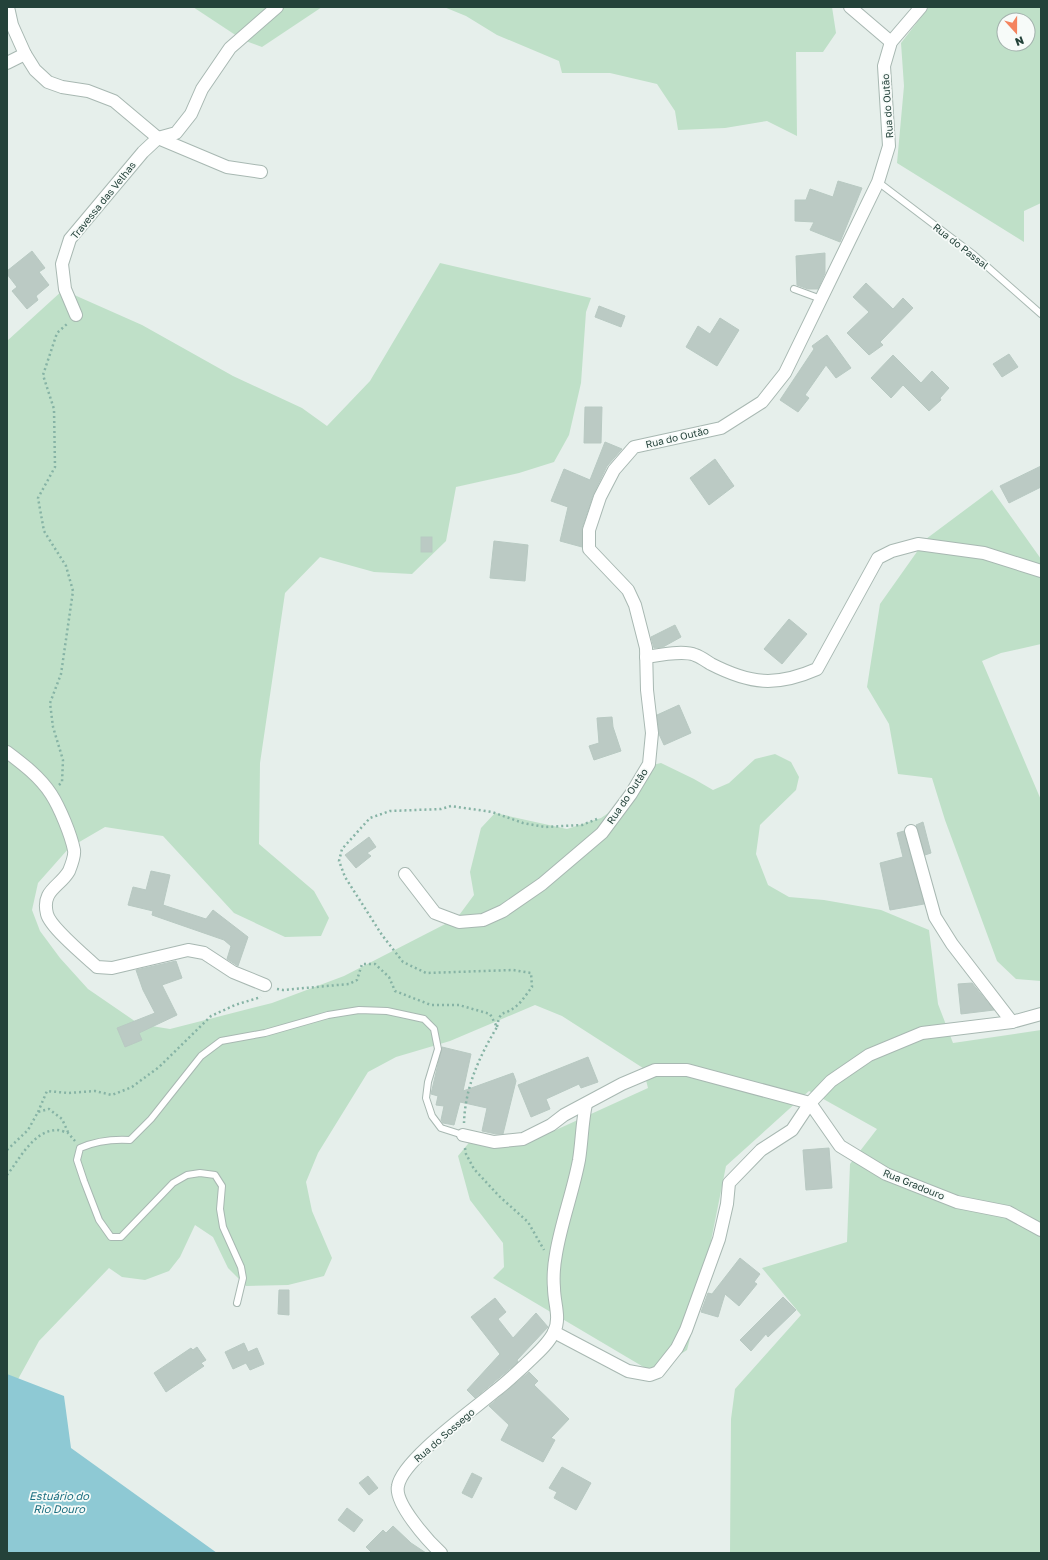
<svg xmlns="http://www.w3.org/2000/svg" width="1048" height="1560" viewBox="0 0 1048 1560" font-family="'Golos Text',sans-serif">
<rect width="100%" height="100%" fill="#e6efeb"/>
<g fill="#bfe0c8" fill-rule="evenodd">
<path d="M193,7h129l-60,40 -19,-7z"/>
<path d="M444,7h388l4,26 -13,19h-27l1,84 -30,-15 -42,7 -47,2 -3,-19 -18,-27 -47,-11h-48l-3,-12 -62,-26 -31,-19z"/>
<path d="M929,7h112v196l-17,8v31l-127,-79 7,-77 -3,-43zM1004,20h24v24h-24z"/>
<path d="M440,263l151,35 -5,14 -5,71 -12,52 -15,27 -35,11 -63,14 -10,54 -34,33 -38,-2 -54,-15 -35,36 -25,170 -1,81 55,47 15,27 -8,18 -36,1 -51,-24 -71,-77 -58,-9 -36,21 -31,35 -6,27 8,21 20,27 28,31 51,35 31,5 102,-26 72,-27 113,-58 17,-23 -4,-23 11,-44 14,-15 72,16 34,-11 19,-13 24,-38 17,-4 33,16 19,11 16,-7 26,-24 20,-5 16,8 8,15 -3,13 -36,35 -4,29 12,31 21,12 35,3 57,10 48,20 9,74 15,39 88,-13v523h-311l1,-134 4,-30 66,-74 -39,-47 85,-26 3,-78 27,-35 -68,-38 -83,75 -30,150 -9,34 -35,22 -159,-94 11,-11 -1,-24 -33,-43 -12,-44 14,-17 35,5 40,-10 101,-46 -5,-20 -81,-52 -27,-11 -85,36 -54,16 -28,15 -50,81 -12,29 6,29 20,47 -8,18 -36,9 -42,1 -18,-18 -15,-31 -18,-12 -15,32 -11,14 -24,9 -23,-3 -13,-9 -70,73 -28,51 -4,-2v-1049l56,-51 79,35 91,51 69,32 25,18 43,-45z"/>
<path d="M995,487l-3,3 49,69v85l-40,9 -19,8 59,139v181l-25,-2 -19,-18 -52,-141 -13,-42 -34,-4 -9,-50 -22,-37 13,-83 46,-65 67,-50z"/>
</g>
<path fill="#8ec9d4" d="M7,1374l57,22 7,52 146,105h-210z"/>
<g fill="#bbcac4" stroke="#b8c9c2">
<path d="M838,181l24,7 -22,54 -30,-12 4,-8 -19,-1v-21h11l4,-11 23,8z"/>
<path d="M32,251l13,17 -6,4 10,13 -13,11 2,4 -11,9 -15,-18 5,-4 -10,-13v-3z"/>
<path d="M825,253v20l-7,16h-10l-11,-4 -1,-29z"/>
<path d="M866,283l27,26 10,-11 10,10 -33,34 3,3 -14,10 -22,-22 22,-21 -16,-15z"/>
<path d="M599,306l26,10 -4,11 -26,-10z"/>
<path d="M720,318l19,12 -22,36 -31,-19 12,-21 12,8z"/>
<path d="M827,335l24,33 -15,10 -10,-13 -21,30 4,3 -11,14 -18,-12 34,-51 -2,-3z"/>
<path d="M1009,354l9,13 -16,10 -9,-13z"/>
<path d="M893,355l28,28 11,-12 17,17 -9,10 1,2 -12,11 -26,-26 -12,13 -20,-20z"/>
<path d="M585,407h17l-1,36h-17z"/>
<path d="M605,442l17,7 -15,17 -14,29 -11,33v19l-22,-6 8,-34 -17,-6 13,-32 26,11z"/>
<path d="M715,459l19,27 -25,19 -19,-27z"/>
<path d="M1041,466v21l-32,16 -9,-17z"/>
<rect x="421" y="537" width="11" height="15"/>
<path d="M494,541l34,4 -3,36 -35,-3z"/>
<path d="M789,619l18,15 -25,30 -18,-15z"/>
<path d="M675,625l6,12 -18,10 -9,1 -3,-11z"/>
<path d="M679,705l12,28 -27,12 -5,-11 -2,-19z"/>
<path d="M612,717l1,10 8,24 -27,9 -5,-14 10,-3 -2,-25z"/>
<path d="M923,822l8,31 -6,2 -9,-30z"/>
<path d="M904,831l20,73 -34,6 -10,-47 23,-6 -6,-24z"/>
<path d="M369,837l7,10 -9,6 4,3 -15,12 -11,-13z"/>
<path d="M151,871l19,4 -7,30 43,14 7,-9 35,27 -10,29 -11,-7 4,-13 -7,-6 -72,-25 1,-4 -25,-6 5,-18 13,3z"/>
<path d="M176,961l6,17 -20,7 15,30 -38,18 3,7 -17,7 -8,-19 38,-15 -12,-23 -7,-20z"/>
<path d="M972,983l22,27 -33,4 -3,-30z"/>
<path d="M442,1047l29,7 -8,37 50,-18 3,8 -13,53h-7l-14,-3 5,-23 -27,-6 -6,23 -11,-2 -2,-3 3,-14 -8,-1 2,-9 -7,-2z"/>
<path d="M588,1057l10,25 -17,6 -2,-4 -33,15 4,10 -19,8 -13,-32z"/>
<path d="M829,1148l3,40 -26,2 -3,-40z"/>
<path d="M740,1258l20,16 -6,8 3,2 -18,22 -14,-12 -7,23 -17,-5 7,-19 4,1z"/>
<path d="M279,1290h10v25l-11,-1z"/>
<path d="M783,1297l13,13 -28,27 -2,-3 -15,17 -11,-11z"/>
<path d="M495,1298l11,14 -8,7 15,19 23,-25 12,14 -31,33 1,2 -43,36 -8,-8 33,-36 -29,-37z"/>
<path d="M244,1343l4,9 9,-4 7,16 -14,6 -4,-7 -13,6 -8,-17z"/>
<path d="M197,1347l9,13 -5,3 3,3 -38,26 -12,-19 37,-25 2,2z"/>
<path d="M529,1372l9,9 -4,4 35,34 -18,19 4,2 -12,22 -42,-22 8,-15 -20,-19z"/>
<path d="M562,1467l29,16 -15,27 -22,-12 3,-6 -8,-4z"/>
<path d="M472,1473l10,5 -10,20 -10,-5z"/>
<path d="M368,1476l10,12 -9,7 -10,-12z"/>
<path d="M347,1508l16,12 -9,12 -16,-12z"/>
<path d="M393,1526l18,17 15,10h-54l-6,-6 17,-17 3,3z"/>
</g>
<g fill="none" stroke-linecap="round" stroke-linejoin="round">
<defs>
<g id="service">
<path d="M878,182l96,73 67,59"/>
<path d="M794,289l27,10"/>
<path d="M237,1303l6,-25 -2,-11 -18,-40 -3,-18 2,-23 -7,-11 -15,-2 -13,2 -14,8 -52,54h-10l-12,-17 -15,-39 -7,-21 3,-12c16,-7 33,-9 50,-8l21,-21 50,-63 20,-15 44,-8 63,-18 31,-5 28,1 37,8 10,10 4,20 -10,33 -2,16 6,18 9,12 22,7"/>
</g>
<g id="minor">
<path d="M8,7l4,18 13,29 10,16 13,12 14,5 26,4 26,10 44,37 69,29 34,5"/>
<path d="M850,7l41,35"/>
<path d="M7,63l18,-9"/>
<path d="M76,315l-11,-26 -3,-25 8,-25 73,-87 15,-14 18,-5 15,-19 11,-25 28,-41 47,-41"/>
<path d="M646,657c12,-2 38,-7 49,-2 6,2 11,6 16,9 39,20 65,23 106,5l61,-111 14,-7 26,-7 66,9 57,18"/>
<path d="M7,752c16,12 33,25 44,42 9,14 20,41 23,56 1,5 -3,16 -5,21 -9,16 -28,19 -22,43 3,13 39,43 50,53l15,1 76,-18 16,3 29,19 32,13"/>
<path d="M911,831l24,86 17,27 60,78"/>
<path d="M405,874l30,39 24,9 24,-2 20,-9 39,-27 60,-51 29,-39 18,-30 3,-31 -5,-43 -1,-42 -11,-43 -7,-15 -39,-41v-19l11,-33 14,-27 20,-23 87,-19 41,-26 23,-29 93,-191 11,-36 -5,-80 7,-24 30,-35"/>
<path d="M810,1103l30,43 46,28 71,28 51,10 33,18"/>
<path d="M463,1135l31,7 29,-3 28,-14 13,-10 58,-31 33,-14h32l123,33"/>
<path d="M554,1332l74,39 22,4 8,-3 19,-24 9,-18 33,-91 8,-35 2,-21 32,-33 31,-20 18,-27 21,-22 38,-26 53,-22 90,-11 29,-8"/>
<path d="M441,1553c-13,-12 -47,-50 -43,-67 4,-26 75,-76 96,-94 11,-8 20,-17 30,-26 10,-10 24,-21 30,-34 7,-14 0,-29 0,-44 -1,-11 0,-23 2,-34 5,-31 17,-62 23,-94 3,-19 3,-38 7,-56"/>
</g>
</defs>
<use href="#service" stroke="#a8b8b2" stroke-width="8"/>
<use href="#minor" stroke="#a8b8b2" stroke-width="14"/>
<g stroke="#86b3a5" stroke-width="2.5" stroke-dasharray="2 3" stroke-linecap="butt">
<path d="M59,785l3,-3 1,-22 -10,-33 -3,-24 11,-29 12,-83 -7,-25 -22,-35 -6,-33 17,-31 -1,-58 -11,-34 14,-42 10,-9"/>
<path d="M277,989l6,1 66,-6 8,-4 5,-16h13l14,13 6,14 36,14h28l31,9 7,13c-18,30 -32,61 -33,96"/>
<path d="M497,1027c3,-19 8,-11 18,-20 7,-5 12,-14 17,-20l-1,-14 -18,-3 -87,3 -23,-11 -21,-27 -37,-58 -6,-16 3,-12 28,-31 20,-7 51,-2 10,-3 41,6 31,11 22,4 37,-2 15,-6"/>
<path d="M38,1112l9,-21 21,2 27,-2 17,4 20,-8 27,-20 52,-51 24,-11 26,-8"/>
<path d="M465,1148l1,6 8,15 25,27 29,26 16,28"/>
<path d="M7,1150l21,-20 10,-18 11,-3 13,10 6,13"/>
<path d="M7,1175c12,-15 26,-44 49,-45 4,0 9,2 12,3l7,8"/>
</g>
<use href="#service" stroke="#fff" stroke-width="6"/>
<use href="#minor" stroke="#fff" stroke-width="12"/>
</g>
<g text-anchor="middle" stroke-width="3.5" stroke-linejoin="round" paint-order="stroke">
<g font-size="10" fill="#24423a" stroke="#f7fbf9">
<text transform="translate(887 106) rotate(-94)" y="4">Rua do Outão</text>
<text transform="translate(103 200) rotate(-51)" y="4">Travessa das Velhas</text>
<text transform="translate(961 246) rotate(38)" y="4">Rua do Passal</text>
<text transform="translate(677 437) rotate(-13)" y="4">Rua do Outão</text>
<text transform="translate(627 796) rotate(-56)" y="4">Rua do Outão</text>
<text transform="translate(914 1184) rotate(22)" y="4">Rua Gradouro</text>
<text transform="translate(444 1435) rotate(-41)" y="4">Rua do Sossego</text>
</g>
<g font-size="11" font-style="italic" fill="#1c6f80" stroke="#f7fbf9">
<text x="59" y="1500">Estuário do<tspan x="59" dy="13">Rio Douro</tspan></text>
</g>
</g>
<rect width="1048" height="1560" fill="none" stroke="#24423a" stroke-width="16"/>
<g transform="translate(1016 32) rotate(159)"><circle r="19" fill="#f7fbf9" stroke="#a3b1ad"/>
<path d="M0-3L7 15L0 10L-7 15Z" fill="#f4845f"/>
<text y="-6" font-size="11" font-weight="bold" text-anchor="middle" fill="#24423a">N</text>
</g>
</svg>
